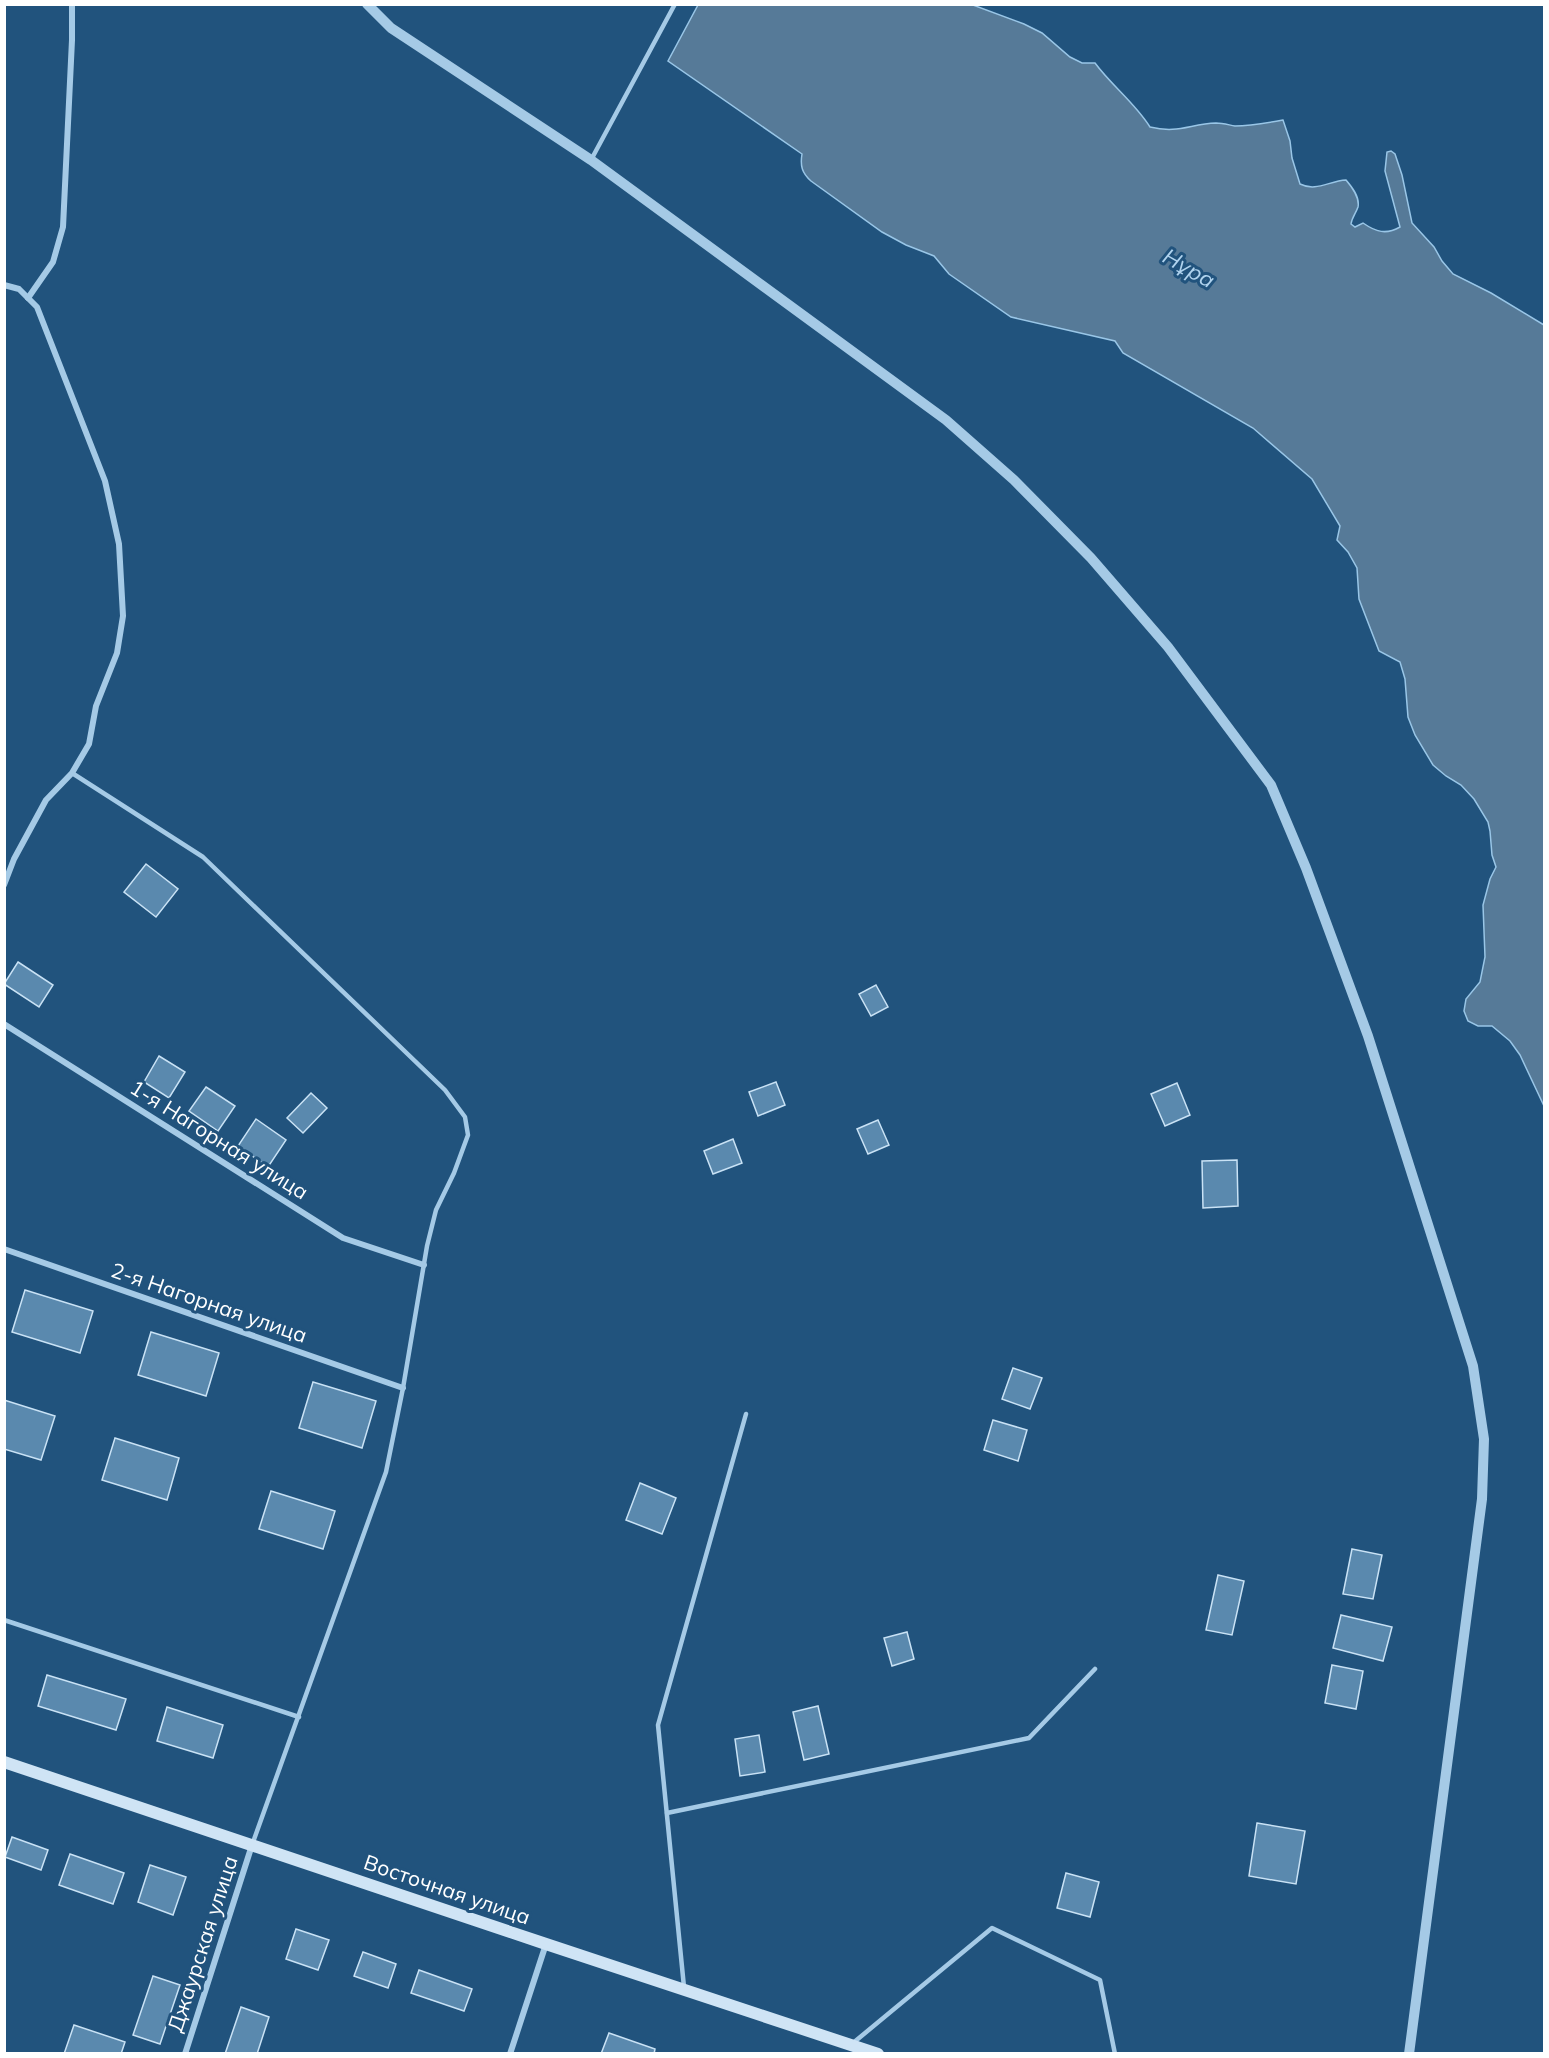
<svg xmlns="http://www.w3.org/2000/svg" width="1549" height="2058" viewBox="0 0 1549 2058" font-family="Mulish,sans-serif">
<rect width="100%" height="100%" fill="#21537d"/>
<path fill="#567a98" stroke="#99c6e7" stroke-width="1.5" d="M698,5h275l51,19 18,9 28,24 12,6h13c17,23 40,40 55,64 28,7 40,-3 66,-4 7,0 13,2 19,3 16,0 32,-3 48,-6l7,21 2,17 8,26c16,8 29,-3 46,-4 6,7 14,17 12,27 -2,6 -6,10 -7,17l4,3 8,-4c13,9 23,12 37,4l-15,-56 2,-19 4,-1 4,3 7,21 10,48 22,24 8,14 11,13 38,19 53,32v781l-24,-51 -10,-14 -18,-15h-14l-10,-5 -4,-10 2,-12 14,-17 5,-25 -2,-52 7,-26 6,-12 -4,-12 -2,-24 -2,-9 -14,-23 -13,-14 -15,-9 -13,-11 -18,-30 -7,-18 -3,-38 -5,-17 -21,-11 -20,-52 -2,-31 -9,-16 -11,-12 3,-14 -28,-47 -59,-51 -130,-75 -8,-12 -104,-24 -62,-43 -15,-18 -28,-11 -24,-13 -71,-51c-9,-8 -11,-15 -9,-27l-134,-93z"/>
<g fill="#5a89ae" stroke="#c9e2f5" stroke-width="1.5">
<path d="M146,864l32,25 -22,28 -32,-25z"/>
<path d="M18,962l35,23 -14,22 -35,-23z"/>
<path d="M876,985l12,22 -17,9 -12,-22z"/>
<path d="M159,1056l26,16 -16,26 -25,-16z"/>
<path d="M776,1082l9,23 -27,11 -9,-24z"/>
<path d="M1177,1083l13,32 -25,11 -14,-32z"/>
<path d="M206,1087l29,19 -17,25 -29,-20z"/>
<path d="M311,1093l16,15 -24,25 -16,-15z"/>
<path d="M256,1119l30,21 -18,27 -30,-21z"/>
<path d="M878,1120l11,25 -21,9 -11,-25z"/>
<path d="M733,1139l9,24 -29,11 -9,-23z"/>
<path d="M1237,1160l1,46 -35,2 -1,-47z"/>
<path d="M25,1290l68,21 -13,42 -68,-21z"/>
<path d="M151,1332l68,21 -13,43 -68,-21z"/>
<path d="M1013,1368l29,10 -12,31 -28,-10z"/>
<path d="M313,1382l63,19 -14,47 -63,-20z"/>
<path d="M4,1400l51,16 -14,44 -37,-11z"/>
<path d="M993,1420l34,10 -9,31 -34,-11z"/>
<path d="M115,1438l64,20 -12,42 -65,-20z"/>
<path d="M640,1483l36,15 -14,36 -36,-14z"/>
<path d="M271,1491l64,20 -12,38 -64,-20z"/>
<path d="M1352,1549l30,6 -9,44 -30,-5z"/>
<path d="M1218,1575l26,6 -12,54 -26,-5z"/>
<path d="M1341,1615l51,12 -9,34 -50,-13z"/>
<path d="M907,1632l7,27 -22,7 -8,-28z"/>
<path d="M1332,1665l31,6 -7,38 -31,-6z"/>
<path d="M47,1675l79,24 -10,31 -78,-24z"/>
<path d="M818,1706l11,48 -25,6 -11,-48z"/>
<path d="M167,1707l56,18 -10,33 -56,-17z"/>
<path d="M759,1735l6,37 -25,4 -5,-37z"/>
<path d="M1257,1823l48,8 -9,53 -47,-8z"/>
<path d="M12,1837l36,13 -7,20 -36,-13z"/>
<path d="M70,1854l54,19 -11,31 -54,-19z"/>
<path d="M150,1865l36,12 -13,38 -35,-13z"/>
<path d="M1066,1873l33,9 -9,35 -33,-9z"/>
<path d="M296,1929l33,11 -11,30 -32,-11z"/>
<path d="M363,1952l33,12 -8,24 -34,-12z"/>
<path d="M419,1970l53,19 -8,22 -53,-18z"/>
<path d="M153,1976l27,9 -20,59 -27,-9z"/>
<path d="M241,2007l28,10 -12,37h-32z"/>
<path d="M74,2025l51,17 -4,12h-57z"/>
<path d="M609,2033l46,16 -1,5h-53z"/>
</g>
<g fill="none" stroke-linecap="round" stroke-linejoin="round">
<g stroke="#a5cae6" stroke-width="4.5">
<path d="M591,160l84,-156"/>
<path d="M72,773l131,84 242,233 20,27 3,18 -14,38 -18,37 -9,36 -24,142 -17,84 -134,373"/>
<path d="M4,1620l295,97"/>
<path d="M667,1813l362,-75 66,-69"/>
<path d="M684,1987l-26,-262 88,-311"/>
<path d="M853,2043l139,-115 108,52 15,74"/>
</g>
<g stroke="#a5cae6" stroke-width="6">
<path d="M4,285l15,4 18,18 68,174 14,63 4,72 -6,37 -21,53 -7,38 -17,29 -26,27 -32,59 -10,26"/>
<path d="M28,298l25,-36 10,-35 9,-187v-36"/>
<path d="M4,1024l339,214 81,27"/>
<path d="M4,1249l399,139"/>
<path d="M185,2054l67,-209"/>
<path d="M510,2054l36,-110"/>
</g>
<path stroke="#a5cae6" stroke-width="10" d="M367,4l24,24 200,132 355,260 68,60 77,78 77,89 103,138 35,83 62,168 105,330 11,73 -2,60 -73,555"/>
<path stroke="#cfe4f5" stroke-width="12" d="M4,1762l542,182 332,110"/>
</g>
<g text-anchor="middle" stroke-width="6" stroke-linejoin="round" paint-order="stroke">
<g font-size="21" fill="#fff" stroke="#21537d">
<text transform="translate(219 1140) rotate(32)" y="7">1-я Нагорная улица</text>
<text transform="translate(209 1303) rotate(19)" y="7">2-я Нагорная улица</text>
<text transform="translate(447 1890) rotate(19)" y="7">Восточная улица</text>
<text transform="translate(203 1944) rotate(-72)" y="7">Джаурская улица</text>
</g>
<g font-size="22" font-style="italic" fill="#b0d3ee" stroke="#21537d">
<text transform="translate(1189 268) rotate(30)" y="8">Нұра</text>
</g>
</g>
<rect width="1549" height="2058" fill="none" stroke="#ffffff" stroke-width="12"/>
</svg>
